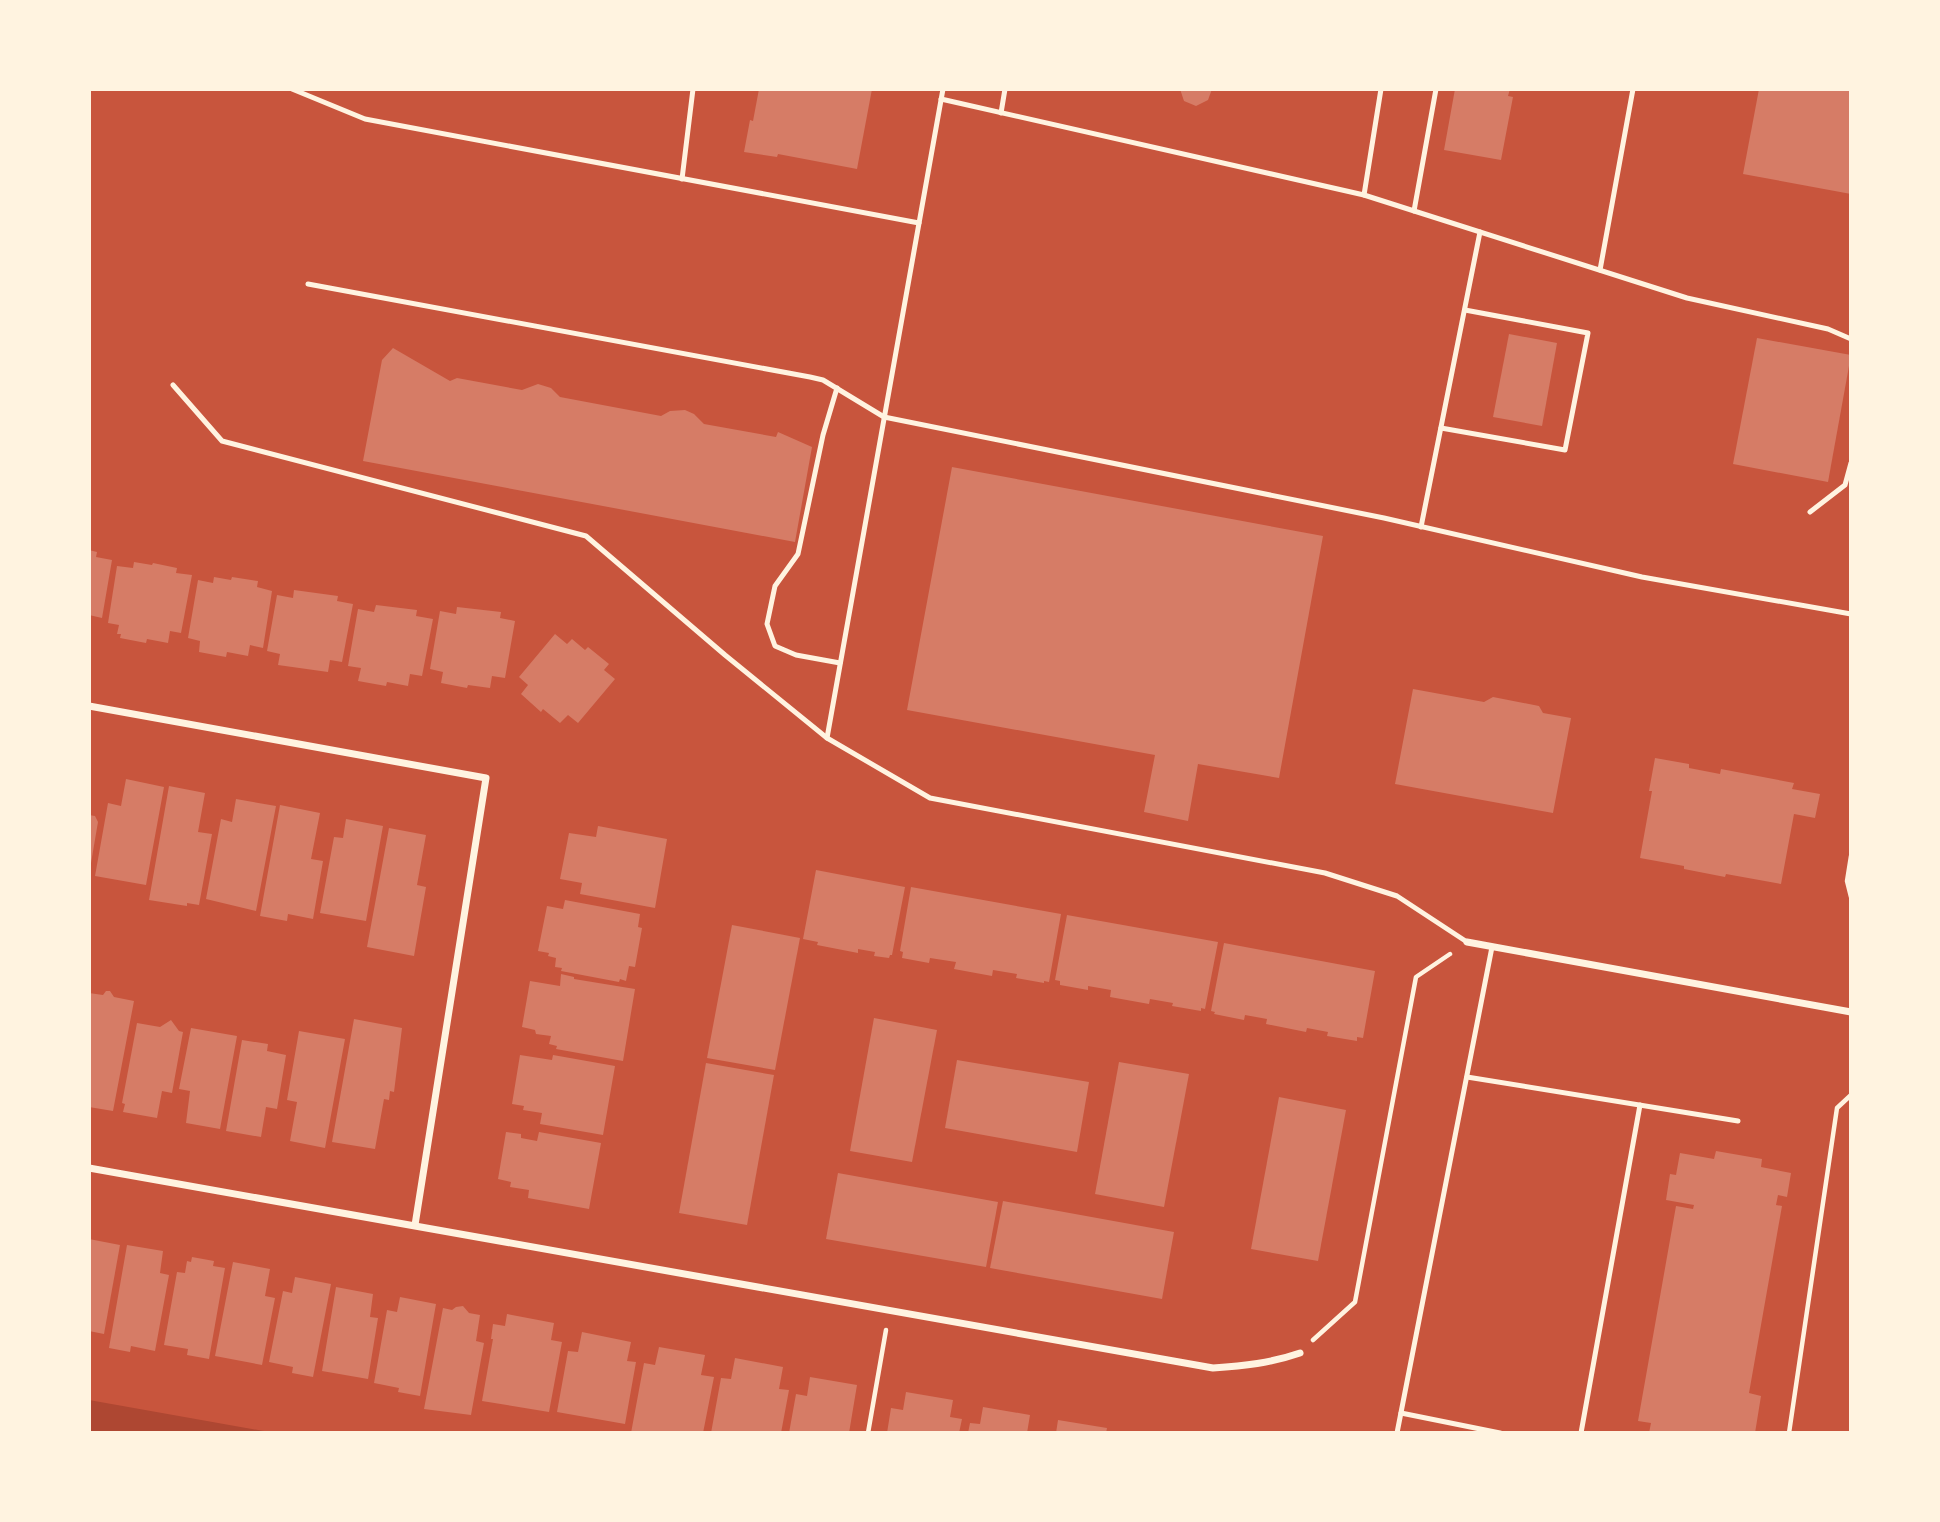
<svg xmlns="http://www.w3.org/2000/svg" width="1940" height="1522" viewBox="0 0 1940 1522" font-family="'Sofia Sans Condensed',sans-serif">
<rect width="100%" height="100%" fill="#c8553d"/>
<path fill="#ae4732" d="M89,1400l186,33h-186z"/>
<g fill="#d67c66">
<path d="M759,89h113l-15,80 -79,-15 -1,3 -33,-5 6,-32 3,1z"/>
<path d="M1180,89h32l-4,11 -12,6 -12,-5z"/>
<path d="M1455,89h55l-2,7 5,1 -12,63 -57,-10z"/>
<path d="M1759,89l92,1v104l-108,-20z"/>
<path d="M1509,334l48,9 -15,83 -49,-9z"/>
<path d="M1757,338l94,17 -23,127 -95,-18z"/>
<path d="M393,348l57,33 7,-3 65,12 16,-6 13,4 9,9 101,19 9,-5 15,-1 9,4 10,10 72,13 2,-5 34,15 -17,95 -432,-81 19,-101z"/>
<path d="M952,467l371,69 -44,242 -81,-14 -10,57 -44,-9 11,-57 -248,-45z"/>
<path d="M89,550l8,2 -1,5 16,3 -10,58 -13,-3z"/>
<path d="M134,562l18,3 1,-2 24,5 -1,5 16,2 -11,58 -11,-2 -2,12 -21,-4 -1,4 -26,-5 1,-4h-4l2,-9 -11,-2 9,-57 16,2z"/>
<path d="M214,577l17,3 1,-3 26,4 -1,6 15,4 -9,57 -13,-3 -2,11 -21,-4 -1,5 -27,-5 1,-11 -12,-3 10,-58 15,3z"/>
<path d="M294,590l44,6 -1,5 16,3 -11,58 -12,-2 -2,12 -50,-7 2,-11 -13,-3 10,-56 16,3z"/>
<path d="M376,605l41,5 -1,6 17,3 -11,57 -12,-2 -2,12 -21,-4 -1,4 -28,-5 3,-13 -13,-2 10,-57 16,3z"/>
<path d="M457,607l44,5 -1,6 15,3 -10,57 -13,-2 -2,12 -22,-3 -1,3 -26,-5 2,-11 -13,-3 10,-58 16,3z"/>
<path d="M555,634l12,10 5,-5 13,11 3,-3 21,17 -5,6 11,9 -37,44 -10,-8 -8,8 -17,-14 -2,3 -20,-18 7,-9 -9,-8z"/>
<path d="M1413,689l71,13 9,-5 46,9 4,7 28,5 -18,95 -158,-29z"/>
<path d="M1655,758l34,6v4l31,6 1,-5 73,14 -2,6 28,5 -5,24 -21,-4 -13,70 -55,-10 -1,3 -41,-8v-3l-44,-8 12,-67h-3z"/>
<path d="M126,779l38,8 -18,98 -51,-9 13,-73 13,3z"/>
<path d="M169,786l36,7 -7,39 14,2 -13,71 -12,-2v3l-38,-6z"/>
<path d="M236,799l40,7 -20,105 -50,-12 15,-80 11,3z"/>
<path d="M280,805l40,8 -9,46 12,2 -10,58 -25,-5 -1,7 -27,-5z"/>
<path d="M89,815l6,1 3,6 -7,41z"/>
<path d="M346,819l37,7 -17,95 -46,-8 14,-76 9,1z"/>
<path d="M598,826l69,13 -12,69 -75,-14 2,-11 -22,-4 9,-46 27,4z"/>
<path d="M389,828l37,7 -9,50 9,2 -12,69 -47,-9z"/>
<path d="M816,870l89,17 -13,68h-2l-1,3 -15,-2 1,-4 -17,-3v4l-41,-8 1,-3 -15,-3z"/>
<path d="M911,887l150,27 -12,68 -5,-1v2l-28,-5 1,-4 -24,-4 -1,6 -38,-7 2,-7 -26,-4 -1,5 -27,-5 1,-6 -3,-1z"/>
<path d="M565,900l75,14 -2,13 4,1 -7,39 -6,-1 -3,15 -6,-2 -1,3 -58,-11 1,-3 -7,-1 1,-9 -8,-2 1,-3 -11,-2 9,-45 16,3z"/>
<path d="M1067,915l151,27 -13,67 -4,-1v3l-29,-5 1,-3 -23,-4 -1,5 -39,-7 1,-7 -23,-4v4l-28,-5v-4l-5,-1z"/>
<path d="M732,925l68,13 -25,132 -68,-12z"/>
<path d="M1224,943l151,28 -12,67 -6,-1v4l-30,-5 1,-4 -21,-4 -1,4 -40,-8 1,-5 -22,-4 -1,5 -30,-6 1,-2 -4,-1z"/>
<path d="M561,974l13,3v2l61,10 -12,72 -67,-12 1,-3 -8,-2 2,-8 -15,-2 -1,-4 -13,-3 8,-46 30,5z"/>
<path d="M106,991h4l4,6 20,4 -21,110 -24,-4v-114l14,2z"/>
<path d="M874,1018l63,12 -25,132 -62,-11z"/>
<path d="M354,1019l48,9 -8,64 -4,-1 -1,9 -5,-1 -9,50 -43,-7z"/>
<path d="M171,1020l8,11 4,1 -11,61 -10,-2 -5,27 -34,-6 2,-8 -3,-1 15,-80 23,4z"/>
<path d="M191,1028l46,8 -17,93 -34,-6 4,-32 -11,-2z"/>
<path d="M299,1031l46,8 -20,109 -35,-7 7,-39 -10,-2z"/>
<path d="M242,1040l26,4 -1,7 19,4 -9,54 -11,-2 -5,30 -35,-6z"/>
<path d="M520,1055l32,5 1,-5 62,11 -12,69 -63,-11 2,-11 -19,-3 1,-4 -12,-2z"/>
<path d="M957,1060l132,22 -12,70 -132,-24z"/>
<path d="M1119,1062l70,12 -25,133 -69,-13z"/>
<path d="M706,1063l68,12 -27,150 -68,-12z"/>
<path d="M1279,1097l67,13 -28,151 -67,-12z"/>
<path d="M506,1132l15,2v4l16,3 2,-9 62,11 -12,66 -61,-11 1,-8 -19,-3 1,-5 -13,-3z"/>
<path d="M1716,1151l46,8 -1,8 30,6 -4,24 -9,-2 -2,10 6,1 -33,187 12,3 -6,37h-106l2,-10 -13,-2 38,-215 17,3 1,-4 -28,-5 4,-26 6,1 4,-22 34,6z"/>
<path d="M838,1173l160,29 -12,65 -160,-28z"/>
<path d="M1003,1201l171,31 -12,67 -172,-31z"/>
<path d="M89,1239l31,6 -16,89 -15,-3z"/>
<path d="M127,1245l36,6 -3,22 9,2 -14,76 -24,-5 -1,6 -21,-4z"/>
<path d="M192,1257l22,4 -1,5 12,2 -16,91 -22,-4 1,-6 -24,-4 13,-73 8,1 2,-12 4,1z"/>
<path d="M233,1262l37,7 -5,27 10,2 -13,67 -47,-9z"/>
<path d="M295,1277l36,7 -18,93 -21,-4 1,-6 -24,-5 14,-71 9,2z"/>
<path d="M336,1287l37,7 -3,23 8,1 -10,61 -46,-8z"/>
<path d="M400,1297l36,7 -16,92 -22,-4 1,-4 -25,-5 13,-73 10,2z"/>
<path d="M463,1306l6,7 11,2 -4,26 8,2 -13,72 -47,-6 19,-101 9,2 4,-3z"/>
<path d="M507,1314l47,9 -3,17 11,2 -13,70 -67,-11 11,-62h-2l2,-15 12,2z"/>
<path d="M582,1332l49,10 -4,19 9,1 -11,62 -68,-12 11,-61 10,1z"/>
<path d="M659,1347l46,8 -4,20 13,2 -11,56h-72l13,-70 11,2z"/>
<path d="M735,1358l48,9 -4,22 10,1 -8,43h-70l10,-55 10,1z"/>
<path d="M810,1377l47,8 -8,48h-60l7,-39 11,2z"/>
<path d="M906,1392l47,8 -3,17 12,2 -3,14h-72l4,-25 12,2z"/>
<path d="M983,1407l47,8 -3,18h-59l2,-10 10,1z"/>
<path d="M1058,1420l49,8 -1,5h-50z"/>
</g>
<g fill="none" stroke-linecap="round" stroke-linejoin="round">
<g stroke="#fff3e0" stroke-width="4.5">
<path d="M1851,856l-4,25 4,16"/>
<path d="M1313,1340l42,-38 61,-325 34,-23"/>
<path d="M868,1433l18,-103"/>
<path d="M1789,1433l48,-325 14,-13"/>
</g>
<g stroke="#fff3e0" stroke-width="5">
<path d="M292,89l73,30 554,104"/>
<path d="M941,99l423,96 323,103 141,31 23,10"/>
<path d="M1001,113l4,-24"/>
<path d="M682,179l11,-90"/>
<path d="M1364,195l17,-106"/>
<path d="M1414,211l22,-122"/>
<path d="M1600,270l33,-181"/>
<path d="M308,284l502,93 13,3 61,37 500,101 258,59 209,37"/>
<path d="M173,385l49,56 364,95 139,119 102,83 103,60 395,75 72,23 70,46"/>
<path d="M837,388l-14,47 -25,119 -23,32 -8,38 8,22 21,9 44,8"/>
<path d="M1441,428l124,22 23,-117 -123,-23"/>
<path d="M1810,512l35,-27 6,-22"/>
<path d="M1421,527l59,-295"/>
<path d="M827,738l116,-649"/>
<path d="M1467,1077l271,44"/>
<path d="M1401,1413l99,20"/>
<path d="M1397,1433l95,-486"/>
<path d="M1581,1433l59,-328"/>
</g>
<g stroke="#fff3e0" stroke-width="7">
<path d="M89,706l397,72 -71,447"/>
<path d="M1467,942l384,70"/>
<path d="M89,1168l1124,200c31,-2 58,-5 87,-15"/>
</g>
</g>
<rect width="1940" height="1522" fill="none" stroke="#fff3e0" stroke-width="182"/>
</svg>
